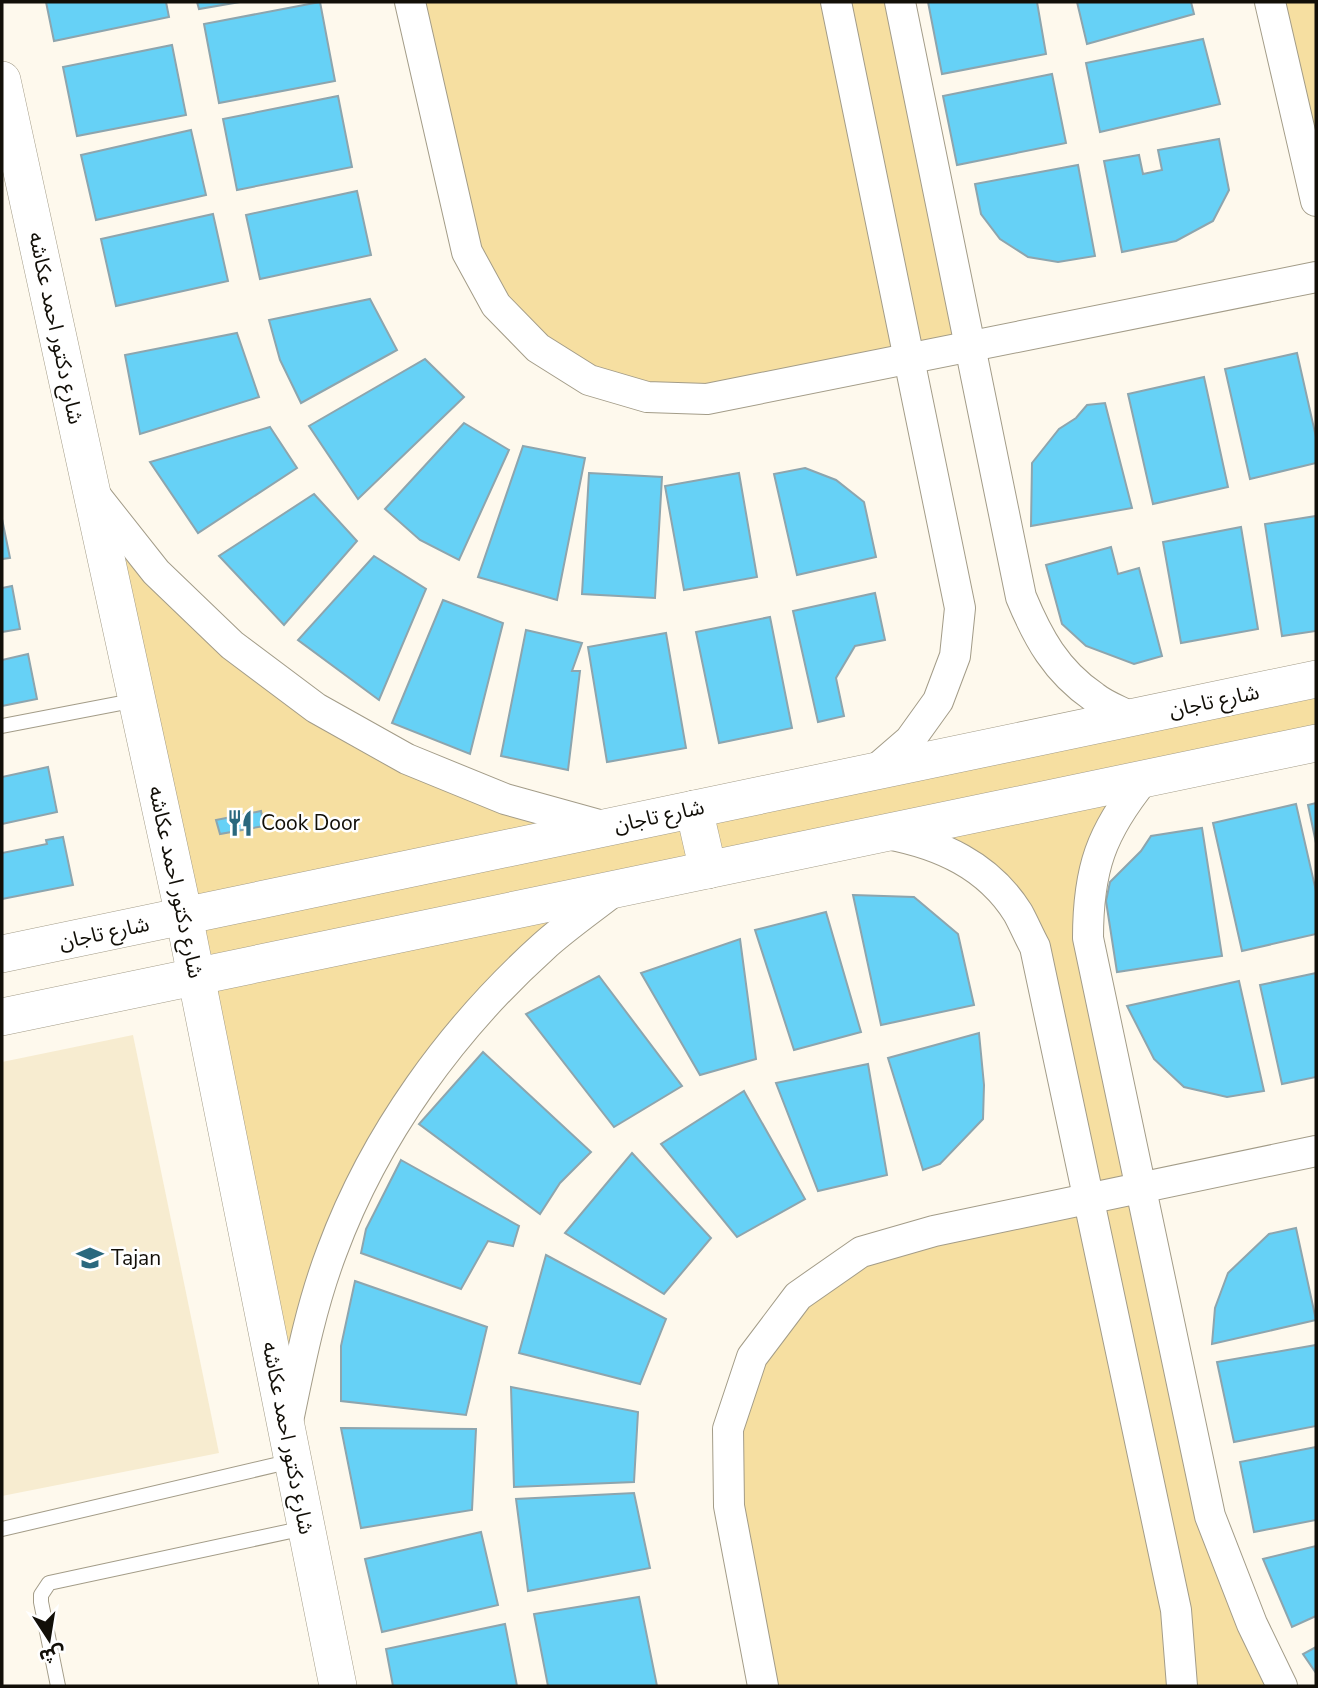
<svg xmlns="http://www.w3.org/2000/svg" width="1318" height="1688" viewBox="0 0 1318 1688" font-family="'Nunito Sans','Noto Sans Arabic',sans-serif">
<rect width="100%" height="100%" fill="#fef9ed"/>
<path fill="#f7ecd0" d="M133,1035l86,418 -217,43v-434z"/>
<g fill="#f6dfa1">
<path d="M410,2h490l70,344 -263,53 -118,-19 -93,-75z"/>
<path d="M1270,2h46v199z"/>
<path d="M92,491l224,217 291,119 709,-148v64l-172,36 -56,124 122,613 72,170h-519l-34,-180 23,-149 109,-105 226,-54 -70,-286 -94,-71 -306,48 -74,57 -170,215 -87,270z"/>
</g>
<g fill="#66d1f6" stroke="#8da5ae" stroke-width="2">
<path d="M46,2h120l3,15 -115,24z"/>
<path d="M197,2h43l-41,7z"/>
<path d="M320,2l15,79 -116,22 -15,-79z"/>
<path d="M928,2h109l9,52 -104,20z"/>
<path d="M1077,2h114l3,12 -107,30z"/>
<path d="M1203,39l17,65 -120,28 -14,-69z"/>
<path d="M172,45l14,70 -109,21 -14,-69z"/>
<path d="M1052,74l14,69 -109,22 -14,-69z"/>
<path d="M338,96l14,71 -115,23 -14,-71z"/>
<path d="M191,130l15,65 -110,25 -15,-65z"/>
<path d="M1219,139l10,51 -16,31 -37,20 -54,11 -18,-91 35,-6 4,19 19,-4 -4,-20z"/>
<path d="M1078,165l17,91 -37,6 -30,-5 -28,-18 -19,-25 -6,-30z"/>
<path d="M357,191l14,64 -111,24 -14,-64z"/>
<path d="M213,214l15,67 -112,25 -15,-67z"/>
<path d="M370,299l27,51 -96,53 -21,-43 -11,-40z"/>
<path d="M237,333l22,64 -119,37 -15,-79z"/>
<path d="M1297,353l19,84v26l-66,16 -25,-110z"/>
<path d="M425,359l39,38 -106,102 -49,-73z"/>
<path d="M1204,377l24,110 -75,17 -25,-110z"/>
<path d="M1105,403l27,105 -101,18 1,-63 27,-34 17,-11 11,-13z"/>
<path d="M464,423l45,27 -50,110 -39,-20 -35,-31z"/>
<path d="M270,427l27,41 -99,65 -48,-71z"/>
<path d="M523,446l62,12 -28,142 -79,-23z"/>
<path d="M805,468l31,12 28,22 12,55 -79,18 -23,-101z"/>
<path d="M589,473l73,4 -7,121 -73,-4z"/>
<path d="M739,473l18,104 -73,13 -19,-104z"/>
<path d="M314,494l43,47 -73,84 -65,-69z"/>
<path d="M1316,516v115l-34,5 -17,-112z"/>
<path d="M2,519l8,39 -8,1z"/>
<path d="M1241,527l17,102 -77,14 -18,-101z"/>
<path d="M1111,547l7,27 21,-6 23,88 -28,8 -48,-18 -24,-22 -16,-59z"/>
<path d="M374,556l52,33 -47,111 -81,-60z"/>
<path d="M12,586l8,43 -18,3v-44z"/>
<path d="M875,593l10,47 -30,6 -19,32 8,38 -26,6 -25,-111z"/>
<path d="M443,600l60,23 -33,131 -78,-31z"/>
<path d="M770,617l22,111 -73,15 -23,-111z"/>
<path d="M526,630l56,13 -10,28h8l-12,99 -67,-14z"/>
<path d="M666,633l20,115 -79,14 -19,-115z"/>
<path d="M28,654l9,45 -35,7v-46z"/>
<path d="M48,767l9,45 -55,12v-47z"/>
<path d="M1316,803v40l-8,-38z"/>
<path d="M1296,804l20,87v43l-74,17 -29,-128z"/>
<path d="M261,811l3,15 -44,8 -4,-14z"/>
<path d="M1202,828l20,128 -105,16 -11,-71 4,-19 31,-31 10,-15z"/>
<path d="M63,837l10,48 -71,14v-46l45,-9 -1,-4z"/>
<path d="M853,895l61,2 44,37 16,71 -93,20z"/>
<path d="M826,912l35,120 -67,18 -39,-120z"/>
<path d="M740,939l16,120 -56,16 -59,-102z"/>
<path d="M1316,973v104l-34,7 -22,-99z"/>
<path d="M599,976l83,110 -68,41 -88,-113z"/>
<path d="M1239,981l25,110 -37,6 -43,-10 -30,-28 -27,-53z"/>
<path d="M979,1033l5,52 -1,34 -43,45 -17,6 -35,-112z"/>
<path d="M483,1052l108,100 -31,31 -20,31 -121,-90z"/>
<path d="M868,1064l19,111 -69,16 -42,-108z"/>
<path d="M744,1091l61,108 -68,38 -76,-93z"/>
<path d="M632,1153l79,85 -47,56 -99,-61z"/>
<path d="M401,1160l118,66 -6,20 -25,-5 -27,48 -100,-36 5,-24z"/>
<path d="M1296,1228l20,92 -104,24 3,-36 13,-35 41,-39z"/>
<path d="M546,1255l120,64 -26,65 -121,-31z"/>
<path d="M355,1281l132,46 -21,88 -125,-14v-55z"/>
<path d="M1316,1345v81l-82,16 -17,-80z"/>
<path d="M511,1387l127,25 -4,70 -120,5z"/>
<path d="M341,1428l135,1 -4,81 -111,18z"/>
<path d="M1316,1447v73l-62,12 -14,-70z"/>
<path d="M634,1493l16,75 -122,23 -12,-92z"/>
<path d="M481,1532l17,73 -116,27 -17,-73z"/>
<path d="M1316,1546v70l-24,11 -29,-68z"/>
<path d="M639,1597l18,89h-109l-14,-72z"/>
<path d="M505,1624l12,62h-124l-7,-37z"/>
<path d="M1316,1647v26l-13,-19z"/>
</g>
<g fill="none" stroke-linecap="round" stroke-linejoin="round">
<defs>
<g id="service">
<path d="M2,726l135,-26"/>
<path d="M2,1529l290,-68"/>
<path d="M58,1686l-17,-84v-7l8,-12 256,-55"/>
</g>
<g id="minor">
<path d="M410,2l57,250 29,53 42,43 51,32 58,17 60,2 609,-122"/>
<path d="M836,2l124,606 -5,48 -17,45 -28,39 -37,32"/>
<path d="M900,2l121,595c17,41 35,74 73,100 11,9 26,14 39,21"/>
<path d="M1270,2l46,199"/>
<path d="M92,491l64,81 76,73 84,63 91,51 98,40 101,28"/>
<path d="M1144,779c-43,53 -56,90 -56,159l122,578 42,108 30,62"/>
<path d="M887,834c53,10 101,31 131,79 6,11 11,23 17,34l141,663 6,76"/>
<path d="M288,1421c12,-58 23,-115 44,-170 43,-116 120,-222 211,-304 22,-20 48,-38 71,-56"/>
<path d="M763,1686l-34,-180 -1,-77 24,-72 46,-61 63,-44 73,-21 382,-80"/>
</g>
<g id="tertiary">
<path d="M2,80l182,836 154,770"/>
<path d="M694,809l14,61"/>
<path d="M2,954l1314,-275"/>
<path d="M2,1017l1314,-274"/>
</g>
</defs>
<use href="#service" stroke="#a39c88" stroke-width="16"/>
<use href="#minor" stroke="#a39c88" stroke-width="32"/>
<use href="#tertiary" stroke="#a39c88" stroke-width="38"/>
<use href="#service" stroke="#fff" stroke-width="14"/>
<use href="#minor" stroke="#fff" stroke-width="30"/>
<use href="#tertiary" stroke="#fff" stroke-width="37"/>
</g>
<defs>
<symbol id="restaurant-bare" viewBox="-9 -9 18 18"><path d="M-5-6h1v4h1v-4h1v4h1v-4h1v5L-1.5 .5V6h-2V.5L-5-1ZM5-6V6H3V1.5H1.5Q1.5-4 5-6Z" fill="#2a687e" stroke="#fff" stroke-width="2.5" paint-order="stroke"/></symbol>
<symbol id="school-bare" viewBox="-9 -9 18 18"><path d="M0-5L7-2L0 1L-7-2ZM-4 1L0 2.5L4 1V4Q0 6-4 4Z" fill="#2a687e" stroke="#fff" stroke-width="2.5" paint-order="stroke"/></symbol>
</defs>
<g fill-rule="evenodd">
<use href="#restaurant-bare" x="221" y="804" width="38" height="38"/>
<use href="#school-bare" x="71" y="1239" width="38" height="38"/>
</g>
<g text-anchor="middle" stroke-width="5" stroke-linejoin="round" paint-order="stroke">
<g font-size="21" fill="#120f08" stroke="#fff">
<text transform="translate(56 328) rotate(78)" y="7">شارع دكتور احمد عكاشه</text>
<text transform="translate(1214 701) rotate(-12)" y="7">شارع تاجان</text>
<text transform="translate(659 816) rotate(-12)" y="7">شارع تاجان</text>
<text transform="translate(176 882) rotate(78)" y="7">شارع دكتور احمد عكاشه</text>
<text transform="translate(104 933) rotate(-12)" y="7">شارع تاجان</text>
<text transform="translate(288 1438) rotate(79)" y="7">شارع دكتور احمد عكاشه</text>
</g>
<g font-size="21" fill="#120f08" stroke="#fff" text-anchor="start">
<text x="261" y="830">Cook Door</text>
<text x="111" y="1265">Tajan</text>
</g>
</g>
<rect width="1318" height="1688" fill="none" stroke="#120f08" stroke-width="7"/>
<g transform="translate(49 1639) rotate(168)" stroke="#ffffff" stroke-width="5" paint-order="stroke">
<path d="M0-5L12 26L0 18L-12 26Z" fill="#120f08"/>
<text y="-10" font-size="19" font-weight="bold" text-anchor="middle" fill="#120f08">ش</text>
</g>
</svg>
